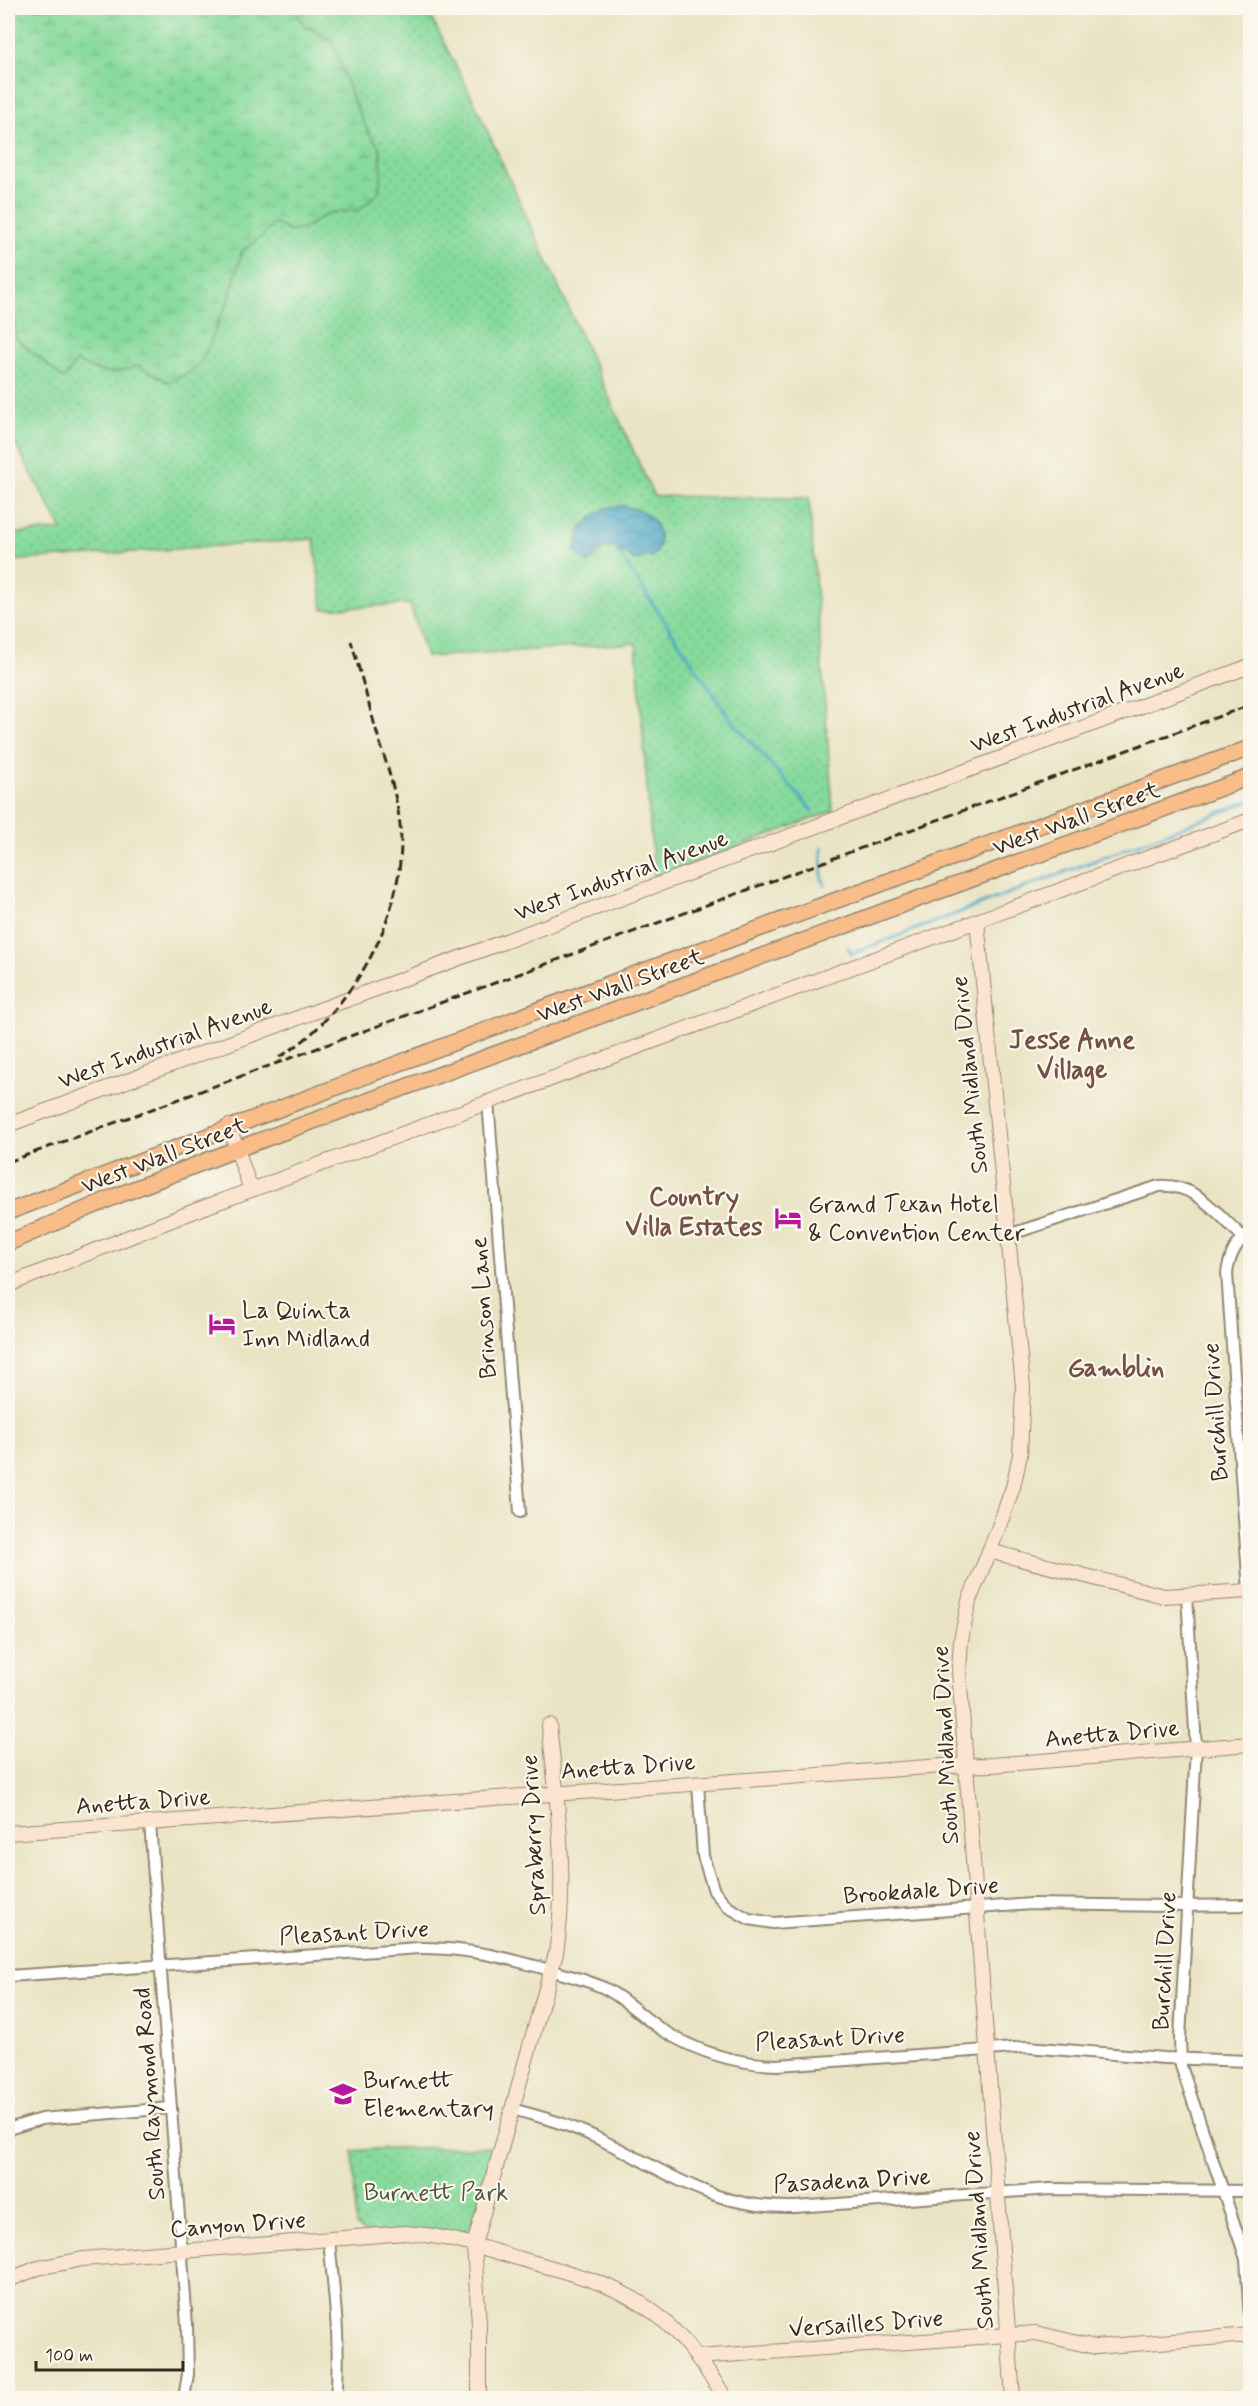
<svg xmlns="http://www.w3.org/2000/svg" width="1258" height="2406" viewBox="0 0 1258 2406" font-family="Mynerve,sans-serif">
<defs>
<pattern id="green-dots" width="8" height="8" patternUnits="userSpaceOnUse" patternTransform="scale(1.5)"><rect width="8" height="8" fill="#86da9c"/><path d="M2 2h.1M6 6h.1" fill="none" stroke="#75bb86" stroke-width="1.8" stroke-linecap="round"/></pattern>
<pattern id="wetland-marsh" width="20" height="14" patternUnits="userSpaceOnUse" patternTransform="scale(1.5)"><rect width="20" height="14" fill="#86da9c"/><path d="M1 5h8M5 5V1M11 12h8M15 12V8" fill="none" stroke="#75bb86"/></pattern>
<pattern id="water-waves" width="16" height="10" patternUnits="userSpaceOnUse" patternTransform="scale(1.5)"><rect width="16" height="10" fill="#48a8c7"/><path d="M0 5q4-4 8 0t8 0" fill="none" stroke="#3d89a1"/></pattern>
</defs>
<rect width="100%" height="100%" fill="#fbf7ec"/>
<filter id="ink" filterUnits="userSpaceOnUse"><feTurbulence type="fractalNoise" baseFrequency=".0167" numOctaves="2"/><feDisplacementMap in="SourceGraphic" scale="12" xChannelSelector="R" yChannelSelector="G"/><feConvolveMatrix kernelMatrix="1 2 1 2 8 2 1 2 1" color-interpolation-filters="sRGB"/></filter>
<filter id="wash" filterUnits="userSpaceOnUse"><feTurbulence type="fractalNoise" baseFrequency=".008" numOctaves="4" result="noise"/><feDisplacementMap in="SourceGraphic" scale="24" xChannelSelector="R" yChannelSelector="G"/><feGaussianBlur stdDeviation="1.35" result="paint"/><feColorMatrix in="noise" values="0 0 0 0 0 0 0 0 0 0 0 0 0 0 0 0 0 1.4 0 .05"/><feComposite in="paint" operator="in"/></filter>
<g filter="url(#wash)">
<rect width="100%" height="100%" fill="#eae4c5"/>
<g fill="url(#green-dots)" stroke="#60825d" stroke-width="1.5">
<path d="M8,8h418l46,89 182,399 155,2 24,313 -179,67 -18,-235 -210,14 -16,-53 -87,5 -9,-70 -306,22v-27l54,-4 -54,-100z"/>
<path d="M488,2147l6,1 -25,90 -105,-6 -8,-6 -3,-75 35,-3z"/>
</g>
<path fill="url(#wetland-marsh)" stroke="#60825d" stroke-width="1.5" d="M8,8h286l10,17 28,15 19,55 16,35 13,18 2,24 -4,21 -19,17 -31,3 -25,16 -13,3 -15,-9 -15,15 -18,13 -12,45 -29,67 -16,12 -17,7 -29,-16c-26,8 -38,10 -62,-5l-13,18 -47,-40 -9,-41z"/>
<path fill="url(#water-waves)" stroke="#426972" stroke-width="1.5" d="M623,506c6,2 14,2 20,6 17,10 23,32 8,46l-4,-2 -11,5 -23,-14 -11,2 -14,15 -14,-14c4,-7 5,-17 8,-23 1,-1 19,-17 22,-18 4,-3 14,-2 19,-3z"/>
<g fill="none" stroke-linecap="round" stroke-linejoin="round">
<g stroke="#48a8c7" stroke-width="3">
<path d="M616,549l115,171 81,90"/>
<path d="M822,847v31l3,8"/>
<path d="M848,947l3,7 399,-153"/>
</g>
</g>
</g>
<g filter="url(#ink)">
<g fill="none" stroke-linecap="round" stroke-linejoin="round">
<defs>
<g id="street">
<path d="M488,1101l32,411"/>
<path d="M1008,1235l151,-49c37,-3 58,28 84,51"/>
<path d="M1249,1591l-22,-318c3,-19 9,-30 23,-41"/>
<path d="M1187,1595l9,153 -16,290 1,28 65,193 4,59"/>
<path d="M698,1784l5,72 11,35 14,16 21,12 24,4 258,-19 141,2 78,-1"/>
<path d="M150,1823l37,502 1,49 -4,24"/>
<path d="M8,1976l411,-28c46,-1 88,10 131,22 19,6 39,10 56,19 21,11 36,28 56,41 35,22 73,34 116,35l249,-18 137,11 86,3"/>
<path d="M512,2109c30,8 59,16 87,30 71,33 112,70 196,68l255,-18 200,2"/>
<path d="M8,2129l33,-10 130,-11"/>
<path d="M329,2240c5,52 12,106 7,158"/>
</g>
<g id="secondary">
<path d="M977,921l46,466 -3,68 -7,32 -16,45 -28,69 -8,39 -2,31 54,727"/>
<path d="M8,1125l1242,-459"/>
<path d="M229,1126l22,64"/>
<path d="M8,1285l189,-75 1053,-390"/>
<path d="M989,1551l175,45 86,-5"/>
<path d="M8,1833l934,-67 50,-1 258,-21"/>
<path d="M8,2280l30,-12 45,-9 322,-26c40,2 78,15 116,26 47,14 96,24 135,55 27,22 46,49 65,77l3,7"/>
<path d="M698,2357l338,-24 59,14 155,-12"/>
<path d="M479,2398v-74l-5,-79 82,-292c12,-73 1,-154 -7,-228"/>
</g>
<g id="primary">
<path d="M8,1212l560,-213 682,-251"/>
<path d="M8,1243l108,-47 121,-47 1013,-372"/>
</g>
</defs>
<use href="#street" stroke="#928772" stroke-width="14"/>
<use href="#secondary" stroke="#928772" stroke-width="16"/>
<use href="#primary" stroke="#928772" stroke-width="18"/>
<use href="#street" stroke="#fff" stroke-width="10"/>
<use href="#secondary" stroke="#fce5d0" stroke-width="14"/>
<use href="#primary" stroke="#f8bd89" stroke-width="15"/>
<g stroke="#3b2a1e" stroke-width="3" stroke-dasharray="9 4.5" stroke-linecap="butt">
<path d="M279,1057c29,-16 53,-42 72,-69 30,-41 49,-92 50,-144 0,-38 -13,-75 -24,-111 -9,-31 -17,-62 -26,-92"/>
<path d="M8,1162l1242,-457"/>
</g>
</g>
</g>
<defs>
<symbol id="hotel-bare" viewBox="-9 -9 18 18"><path d="M-6-4.5h1.5V1H6V5H4.5V3h-9V5H-6ZM-4 0a1.8 1.8 0 1 1 3.6 0ZM.5 0V-2.5h3Q6-2.5 6 0Z" fill="#b5179e" stroke="#fbf7ec" stroke-width="2.5" paint-order="stroke"/></symbol>
<symbol id="school-bare" viewBox="-9 -9 18 18"><path d="M0-5L7-2L0 1L-7-2ZM-4 1L0 2.5L4 1V4Q0 6-4 4Z" fill="#b5179e" stroke="#fbf7ec" stroke-width="2.5" paint-order="stroke"/></symbol>
</defs>
<g fill-rule="evenodd">
<use href="#hotel-bare" x="769" y="1199" width="38" height="38"/>
<use href="#hotel-bare" x="203" y="1305" width="38" height="38"/>
<use href="#school-bare" x="324" y="2075" width="38" height="38"/>
</g>
<g text-anchor="middle" stroke-width="4.5" stroke-linejoin="round" paint-order="stroke">
<g font-size="24" fill="#3b2a1e" stroke="#fbf7ec">
<text transform="translate(1077 707) rotate(-20)" y="8">West Industrial Avenue</text>
<text transform="translate(1076 818) rotate(-20)" y="8">West Wall Street</text>
<text transform="translate(621 875) rotate(-20)" y="8">West Industrial Avenue</text>
<text transform="translate(620 985) rotate(-20)" y="8">West Wall Street</text>
<text transform="translate(165 1043) rotate(-20)" y="8">West Industrial Avenue</text>
<text transform="translate(969 1075) rotate(-96)" y="8">South Midland Drive</text>
<text transform="translate(164 1155) rotate(-21)" y="8">West Wall Street</text>
<text transform="translate(483 1308) rotate(-94)" y="8">Brinson Lane</text>
<text transform="translate(1215 1412) rotate(-94)" y="8">Burchill Drive</text>
<text transform="translate(1112 1733) rotate(-5)" y="8">Anetta Drive</text>
<text transform="translate(945 1745) rotate(-93)" y="8">South Midland Drive</text>
<text transform="translate(628 1766) rotate(-4)" y="8">Anetta Drive</text>
<text transform="translate(143 1801) rotate(-4)" y="8">Anetta Drive</text>
<text transform="translate(533 1835) rotate(-93)" y="8">Spraberry Drive</text>
<text transform="translate(921 1890) rotate(-4)" y="8">Brookdale Drive</text>
<text transform="translate(354 1932) rotate(-3)" y="8">Pleasant Drive</text>
<text transform="translate(1164 1961) rotate(-87)" y="8">Burchill Drive</text>
<text transform="translate(830 2038) rotate(-3)" y="8">Pleasant Drive</text>
<text transform="translate(149 2094) rotate(-94)" y="8">South Raymond Road</text>
<text transform="translate(852 2180) rotate(-3)" y="8">Pasadena Drive</text>
<text transform="translate(238 2224) rotate(-4)" y="8">Canyon Drive</text>
<text transform="translate(978 2230) rotate(-94)" y="8">South Midland Drive</text>
<text transform="translate(866 2323) rotate(-4)" y="8">Versailles Drive</text>
</g>
<g font-size="24" fill="#3b2a1e" stroke="#fbf7ec" text-anchor="start">
<text x="808" y="1212">Grand Texan Hotel<tspan x="808" dy="28">&amp; Convention Center</tspan></text>
<text x="242" y="1318">La Quinta<tspan x="242" dy="28">Inn Midland</tspan></text>
<text x="363" y="2088">Burnett<tspan x="363" dy="28">Elementary</tspan></text>
</g>
<g font-size="24" fill="#4e563e" stroke="#fbf7ec">
<text x="436" y="2200">Burnett Park</text>
</g>
<g font-size="26" font-weight="bold" fill="#755044" stroke="#fbf7ec">
<text x="1072" y="1048">Jesse Anne<tspan x="1072" dy="30">Village</tspan></text>
<text x="694" y="1205">Country<tspan x="694" dy="30">Villa Estates</tspan></text>
<text x="1116" y="1376">Gamblin</text>
</g>
</g>
<rect width="1258" height="2406" fill="none" stroke="#fbf7ec" stroke-width="30"/>
<path d="M36 2361v9h147v-9" fill="none" stroke="#3b2a1e" stroke-width="3"/>
<text x="45" y="2361" font-size="18" fill="#3b2a1e" stroke="#fbf7ec" stroke-width="4.5" paint-order="stroke">100 m</text>
</svg>
